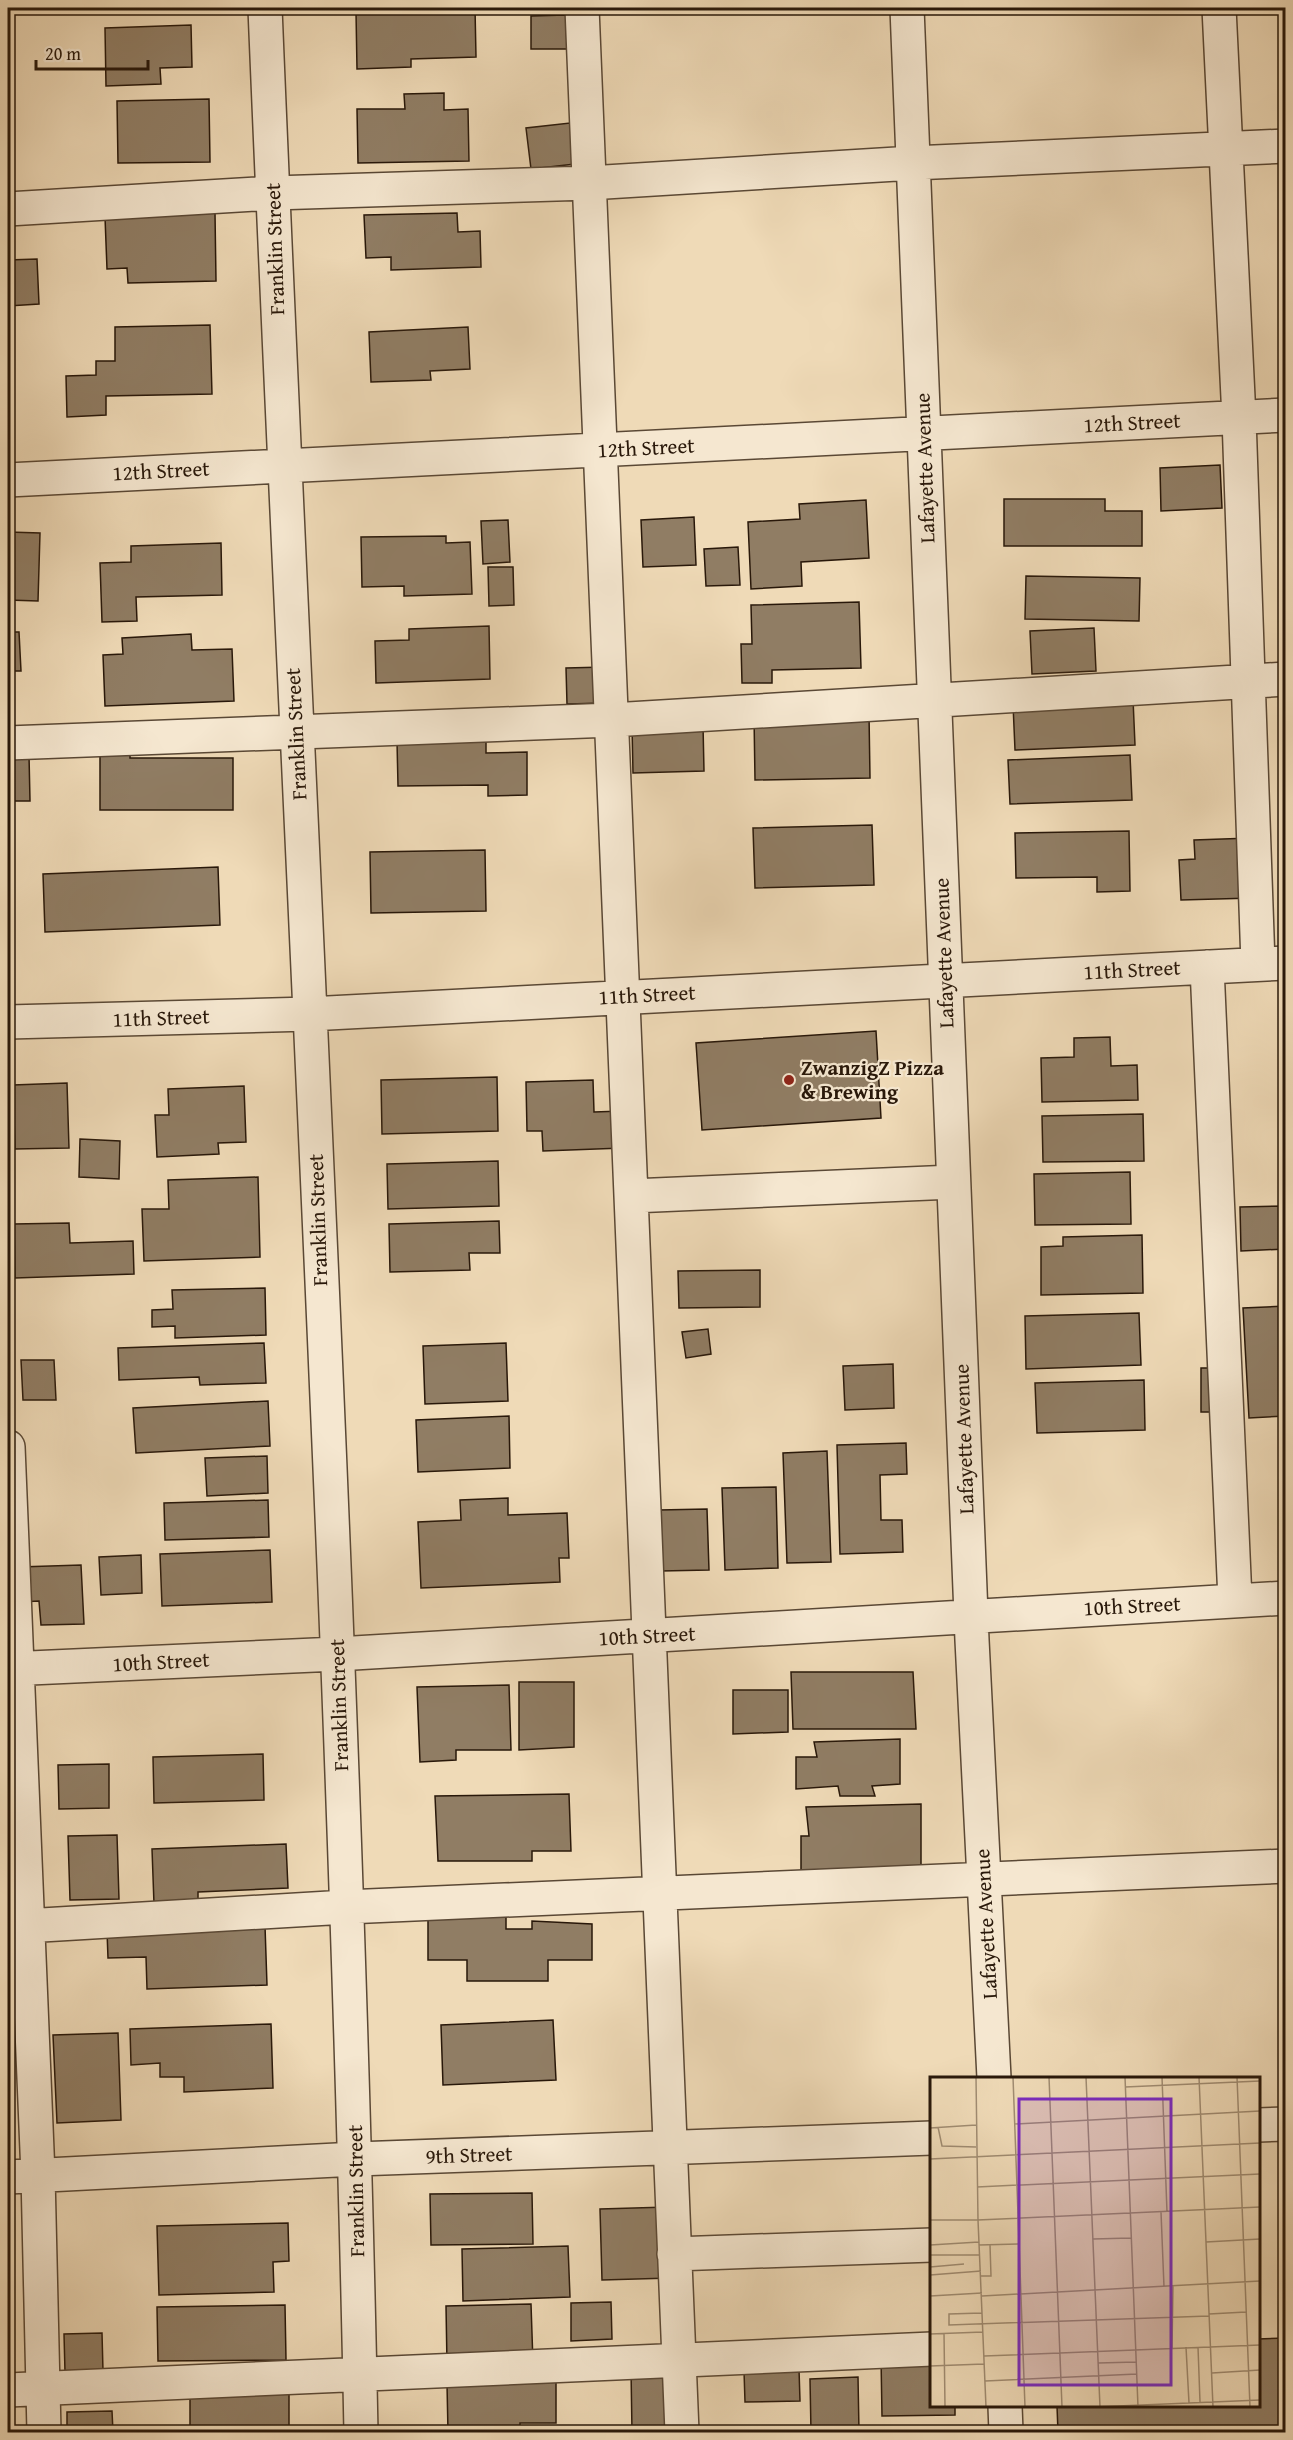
<svg xmlns="http://www.w3.org/2000/svg" width="1293" height="2440" font-family="'Gentium Book Plus',serif">
  <style>
    .building { fill: #907d64; stroke: #29180a; stroke-width: 1.5 }
    .lines { fill: none; stroke-linecap: round; stroke-linejoin: round }
    .minor-casing { stroke: #5a4835; stroke-width: 36 }
    .minor { stroke: #f5e7d0; stroke-width: 33 }
    .poi-dot { fill: #8f2418; stroke: #f5e7d0; stroke-width: 2 }
    .labels { text-anchor: middle; stroke-width: 4.5; stroke-linejoin: round; paint-order: stroke }
    .street-label { font-size: 21px; fill: #29180a; stroke: #f5e7d0 }
    .poi-label { font-size: 21px; font-weight: bold; fill: #29180a; stroke: #f5e7d0; text-anchor: start }
    .inset-road { fill: none; stroke: #a08c72; stroke-width: 1.5 }
    .view { fill: #7b2cbf; fill-opacity: 0.15; stroke: #7b2cbf; stroke-width: 3 }
    .inset-edge { fill: none; stroke: #29180a; stroke-width: 3 }
  </style>
  <rect width="100%" height="100%" fill="#efdab7"/>
  <filter id="stains"><feTurbulence type="fractalNoise" baseFrequency=".00333" numOctaves="4"/><feColorMatrix values="0 0 0 0 .2 0 0 0 0 .09 0 0 0 0 .02 0 0 0 .5 -.17"/></filter>
  <radialGradient id="worn" r=".72"><stop offset=".6" stop-color="#630" stop-opacity="0"/><stop offset="1" stop-color="#630" stop-opacity=".3"/></radialGradient>
  <path class="building" d="M475 8 476 57 411 59V67L357 69 356 12Z
    M566 15 567 49H531V16Z
    M191 25 192 67 160 68 161 84 106 86 105 28Z
    M444 93V110L468 109 469 161 358 163 357 109H405L404 94Z
    M209 99 210 162 118 163 117 101Z
    M570 123 575 164 531 169 526 128Z
    M215 213 216 281 128 283 127 268 107 269 105 217Z
    M457 213 458 232 480 231 481 267 391 270V257L366 258 364 215Z
    M37 259 39 304 8 306V260Z
    M210 325 212 394 106 396V415L67 417 66 376 96 375V361H115V327Z
    M468 327 470 369 430 371 431 380 371 382 369 332Z
    M1220 465 1222 508 1161 511 1160 468Z
    M1004 499H1105V511H1142V546H1004Z
    M866 500 869 558 801 562 802 586 751 589 748 522 800 519 799 504Z
    M694 517 696 565 643 567 641 520Z
    M508 520 510 562 483 564 481 521Z
    M8 532 40 533 38 601 8 600Z
    M446 536V543L470 542 472 594 404 596V586L362 587 361 537Z
    M221 543 222 595 136 597 137 621 102 622 100 563 131 562V546Z
    M738 547 740 585 706 586 704 549Z
    M488 567H513L514 605 489 606Z
    M1026 576 1140 578 1139 621 1025 619Z
    M859 602 861 668 772 670V683H742L741 644H752L751 605Z
    M489 626 490 679 376 683 375 641 409 640V629Z
    M1094 628 1096 671 1032 674 1030 631Z
    M8 632H19L21 671H8Z
    M191 634 192 650 232 649 234 701 105 706 103 655 123 654 122 638Z
    M605 667 606 703 567 704 566 668Z
    M1133 699 1135 745 1015 750 1013 704Z
    M869 714 870 778 755 780 754 716Z
    M703 725 704 771 633 773 632 726Z
    M486 740V753L527 752V795L488 796V785L398 786 397 741Z
    M100 745H130V758H233V810H100Z
    M8 755H29L30 801H8Z
    M1130 755 1132 800 1010 804 1008 760Z
    M872 825 874 885 755 888 753 828Z
    M1129 831 1130 891 1097 892V877L1016 878 1015 833Z
    M1251 838 1253 898 1181 900 1179 860 1195 859 1194 840Z
    M485 850 486 911 371 913 370 852Z
    M218 867 220 925 45 932 43 874Z
    M876 1031 881 1118 702 1130 696 1043Z
    M1110 1037 1111 1066 1137 1065 1138 1100 1042 1102 1041 1058 1074 1057V1038Z
    M497 1077 498 1131 382 1134 381 1080Z
    M593 1080 594 1112 622 1111 623 1148 543 1151 542 1131H527L526 1082Z
    M67 1083 69 1148 15 1149 13 1085Z
    M244 1086 246 1142 218 1143 219 1154 157 1157 155 1115H169L168 1089Z
    M1143 1114 1144 1161 1043 1162 1042 1116Z
    M80 1139 120 1141 119 1179 79 1177Z
    M498 1161 499 1206 388 1209 387 1164Z
    M1130 1172 1131 1224 1035 1225 1034 1174Z
    M258 1177 260 1257 144 1261 142 1209H169L168 1180Z
    M1286 1206V1249L1241 1251 1240 1207Z
    M499 1221 500 1253H469L470 1270 390 1272 389 1224Z
    M69 1223 70 1243 133 1241 134 1274 15 1278 14 1224Z
    M1142 1235 1143 1293 1041 1295V1247L1063 1246V1237Z
    M760 1270V1307L679 1308 678 1271Z
    M265 1288 266 1335 175 1338V1326L152 1327V1310L173 1309 172 1290Z
    M1286 1306V1416L1249 1418 1243 1308Z
    M1139 1313 1141 1365 1026 1369 1025 1316Z
    M708 1329 711 1354 686 1358 682 1332Z
    M264 1343 266 1383 200 1385 199 1377 119 1380 118 1348Z
    M506 1343 508 1401 425 1404 423 1346Z
    M21 1360H54L56 1400H23Z
    M893 1364 894 1408 845 1410 843 1366Z
    M1201 1368H1222V1412H1201Z
    M1144 1380 1145 1430 1037 1433 1035 1383Z
    M268 1401 270 1446 136 1453 133 1408Z
    M509 1416 510 1468 418 1472 416 1420Z
    M906 1443 907 1474 880 1475 881 1520H902L903 1552 840 1554 837 1445Z
    M827 1451 831 1562 787 1563 783 1453Z
    M267 1456 268 1493 207 1496 205 1458Z
    M776 1487 778 1568 725 1570 722 1488Z
    M508 1498V1515L567 1513 569 1558H559L560 1582 421 1588 418 1522 461 1520 460 1500Z
    M268 1500 269 1537 165 1540 164 1503Z
    M707 1509 709 1570 661 1571 659 1510Z
    M270 1550 272 1602 162 1606 160 1554Z
    M141 1555 142 1593 101 1595 99 1557Z
    M81 1565 84 1624 41 1625 39 1601 20 1602 19 1567Z
    M791 1672H913L916 1729H793Z
    M519 1682H574V1747L519 1750Z
    M509 1685 511 1750H456V1760L420 1762 417 1687Z
    M733 1690H788V1732L733 1734Z
    M900 1739V1784L872 1786 875 1796H840L838 1786 796 1789V1757H817L814 1742Z
    M263 1754 264 1800 154 1803 153 1757Z
    M109 1764V1808L59 1809 58 1765Z
    M569 1794 571 1851H532V1861H438L435 1796Z
    M921 1804V1869L801 1872V1836H809L806 1807Z
    M117 1835 119 1899 70 1900 68 1836Z
    M286 1844 288 1888 198 1892V1902L154 1904 152 1849Z
    M428 1916H506V1929H532V1921L592 1924V1960H548V1981H467V1960H428Z
    M265 1926 267 1985 147 1989 146 1957 108 1958 107 1931Z
    M8 1953H14L16 2022H8Z
    M553 2020 556 2080 443 2085 441 2025Z
    M271 2024 273 2088 184 2092V2077H160V2063L131 2065 130 2029Z
    M118 2033 121 2120 57 2123 53 2035Z
    M532 2193 533 2244 431 2245 430 2194Z
    M668 2207 671 2278 602 2280 600 2209Z
    M288 2223 289 2261 273 2262 274 2292 159 2295 157 2226Z
    M568 2246 570 2297 463 2301 462 2249Z
    M611 2302 612 2339 571 2341V2303Z
    M531 2304 533 2363 447 2364 446 2306Z
    M285 2305 286 2360 158 2361 157 2307Z
    M102 2333 103 2371 65 2372 64 2334Z
    M1286 2338V2432H1058L1057 2406H1258V2339Z
    M932 2357V2406H955V2415L882 2416 881 2358Z
    M675 2369 676 2432H632L631 2370Z
    M799 2369 800 2401 745 2402 744 2371Z
    M858 2377 859 2432H811L810 2379Z
    M556 2382V2423H520V2432H448L447 2384Z
    M289 2386V2432H190V2387Z
    M112 2411 113 2432H67V2412Z"/>
  <g class="lines">
    <g class="minor-casing">
      <path id="minor" d="M265 8C298 816 345 1624 361 2432
        M582 8 682 2432
        M907 8 972 1640 994 2078
        M1219 8 1239 418 1258 964
        M8 209 273 193 589 183 913 163 1286 146
        M8 480 1286 415
        M8 743 612 720 1286 679
        M1207 967 1235 1600
        M8 1022 309 1014 1286 963
        M632 1196 953 1182
        M8 1447 38 2175 44 2432
        M8 1669 337 1654 1286 1598
        M8 1927 346 1907 1286 1866
        M1258 2125 1286 2124
        M8 2177 356 2159 932 2138
        M674 2254 932 2245
        M8 2390 932 2349
        M1005 2406 1006 2432"/>
    </g>
    <use href="#minor" class="minor"/>
  </g>
  <circle class="poi-dot" cx="789" cy="1080" r="6"/>
  <g class="labels">
    <g class="street-label">
      <text transform="translate(275 249) rotate(-92)" y="7">Franklin Street</text>
      <text transform="translate(1132 423) rotate(-3)" y="7">12th Street</text>
      <text transform="translate(646 448) rotate(-3)" y="7">12th Street</text>
      <text transform="translate(925 468) rotate(-92)" y="7">Lafayette Avenue</text>
      <text transform="translate(161 471) rotate(-3)" y="7">12th Street</text>
      <text transform="translate(296 734) rotate(-93)" y="7">Franklin Street</text>
      <text transform="translate(944 953) rotate(-92)" y="7">Lafayette Avenue</text>
      <text transform="translate(1132 970) rotate(-3)" y="7">11th Street</text>
      <text transform="translate(647 995) rotate(-3)" y="7">11th Street</text>
      <text transform="translate(161 1018) rotate(-2)" y="7">11th Street</text>
      <text transform="translate(318 1220) rotate(-92)" y="7">Franklin Street</text>
      <text transform="translate(964 1439) rotate(-92)" y="7">Lafayette Avenue</text>
      <text transform="translate(1132 1606) rotate(-3)" y="7">10th Street</text>
      <text transform="translate(647 1636) rotate(-3)" y="7">10th Street</text>
      <text transform="translate(161 1662) rotate(-3)" y="7">10th Street</text>
      <text transform="translate(339 1705) rotate(-92)" y="7">Franklin Street</text>
      <text transform="translate(986 1924) rotate(-93)" y="7">Lafayette Avenue</text>
      <text transform="translate(469 2155) rotate(-2)" y="7">9th Street</text>
      <text transform="translate(356 2191) rotate(-91)" y="7">Franklin Street</text>
    </g>
    <g class="poi-label">
      <text x="801" y="1075">ZwanzigZ Pizza<tspan x="801" dy="24">&amp; Brewing</tspan></text>
    </g>
  </g>
  <g transform="translate(930 2077)">
    <rect width="330" height="330" fill="#efdab7"/>
    <path class="inset-road" d="M83 0 95 330M119 0 132 330M156 0 170 330M195 0 208 330M232 0 237 135M269 0 283 330M307 0 320 330M195 10 330 4M84 47 330 34M8 50 12 69 46 70M0 51 46 48M0 82 330 66M47 110 330 97M231 135 234 210M0 143H48L46 0M163 162 201 161M276 165 330 162M0 168 49 165M49 168 89 167M0 178H50M0 190 34 187M0 198 51 194M51 199H61L60 168M0 219 52 216M52 219 330 204M52 236 19 237V248L279 239M279 237 316 235M14 256 15 330M0 257 53 255M256 270 259 326M268 270 270 325M242 271 243 209M54 279 330 268M168 286 206 285M0 289 54 287M282 296 330 293M55 304 207 297M56 330 48 143 330 130M164 330 330 323"/>
    <path class="view" d="M89 22H241V308H89Z"/>
    <rect width="330" height="330" class="inset-edge"/>
  </g>
  <rect width="1293" height="2440" fill="none" stroke="#efdab7" stroke-width="30"/>
  <rect x="9" y="9" width="1275" height="2422" fill="none" stroke="#29180a" stroke-width="3"/>
  <rect x="15" y="15" width="1263" height="2410" fill="none" stroke="#29180a" stroke-width="1.5"/>
  <path d="M36 60v9h112v-9" fill="none" stroke="#29180a" stroke-width="3"/>
  <text x="45" y="60" font-size="18" fill="#29180a" stroke="#f5e7d0" stroke-width="4.5" paint-order="stroke">20 m</text>
  <rect width="100%" height="100%" filter="url(#stains)"/>
  <rect width="100%" height="100%" fill="url(#worn)"/>
</svg>
